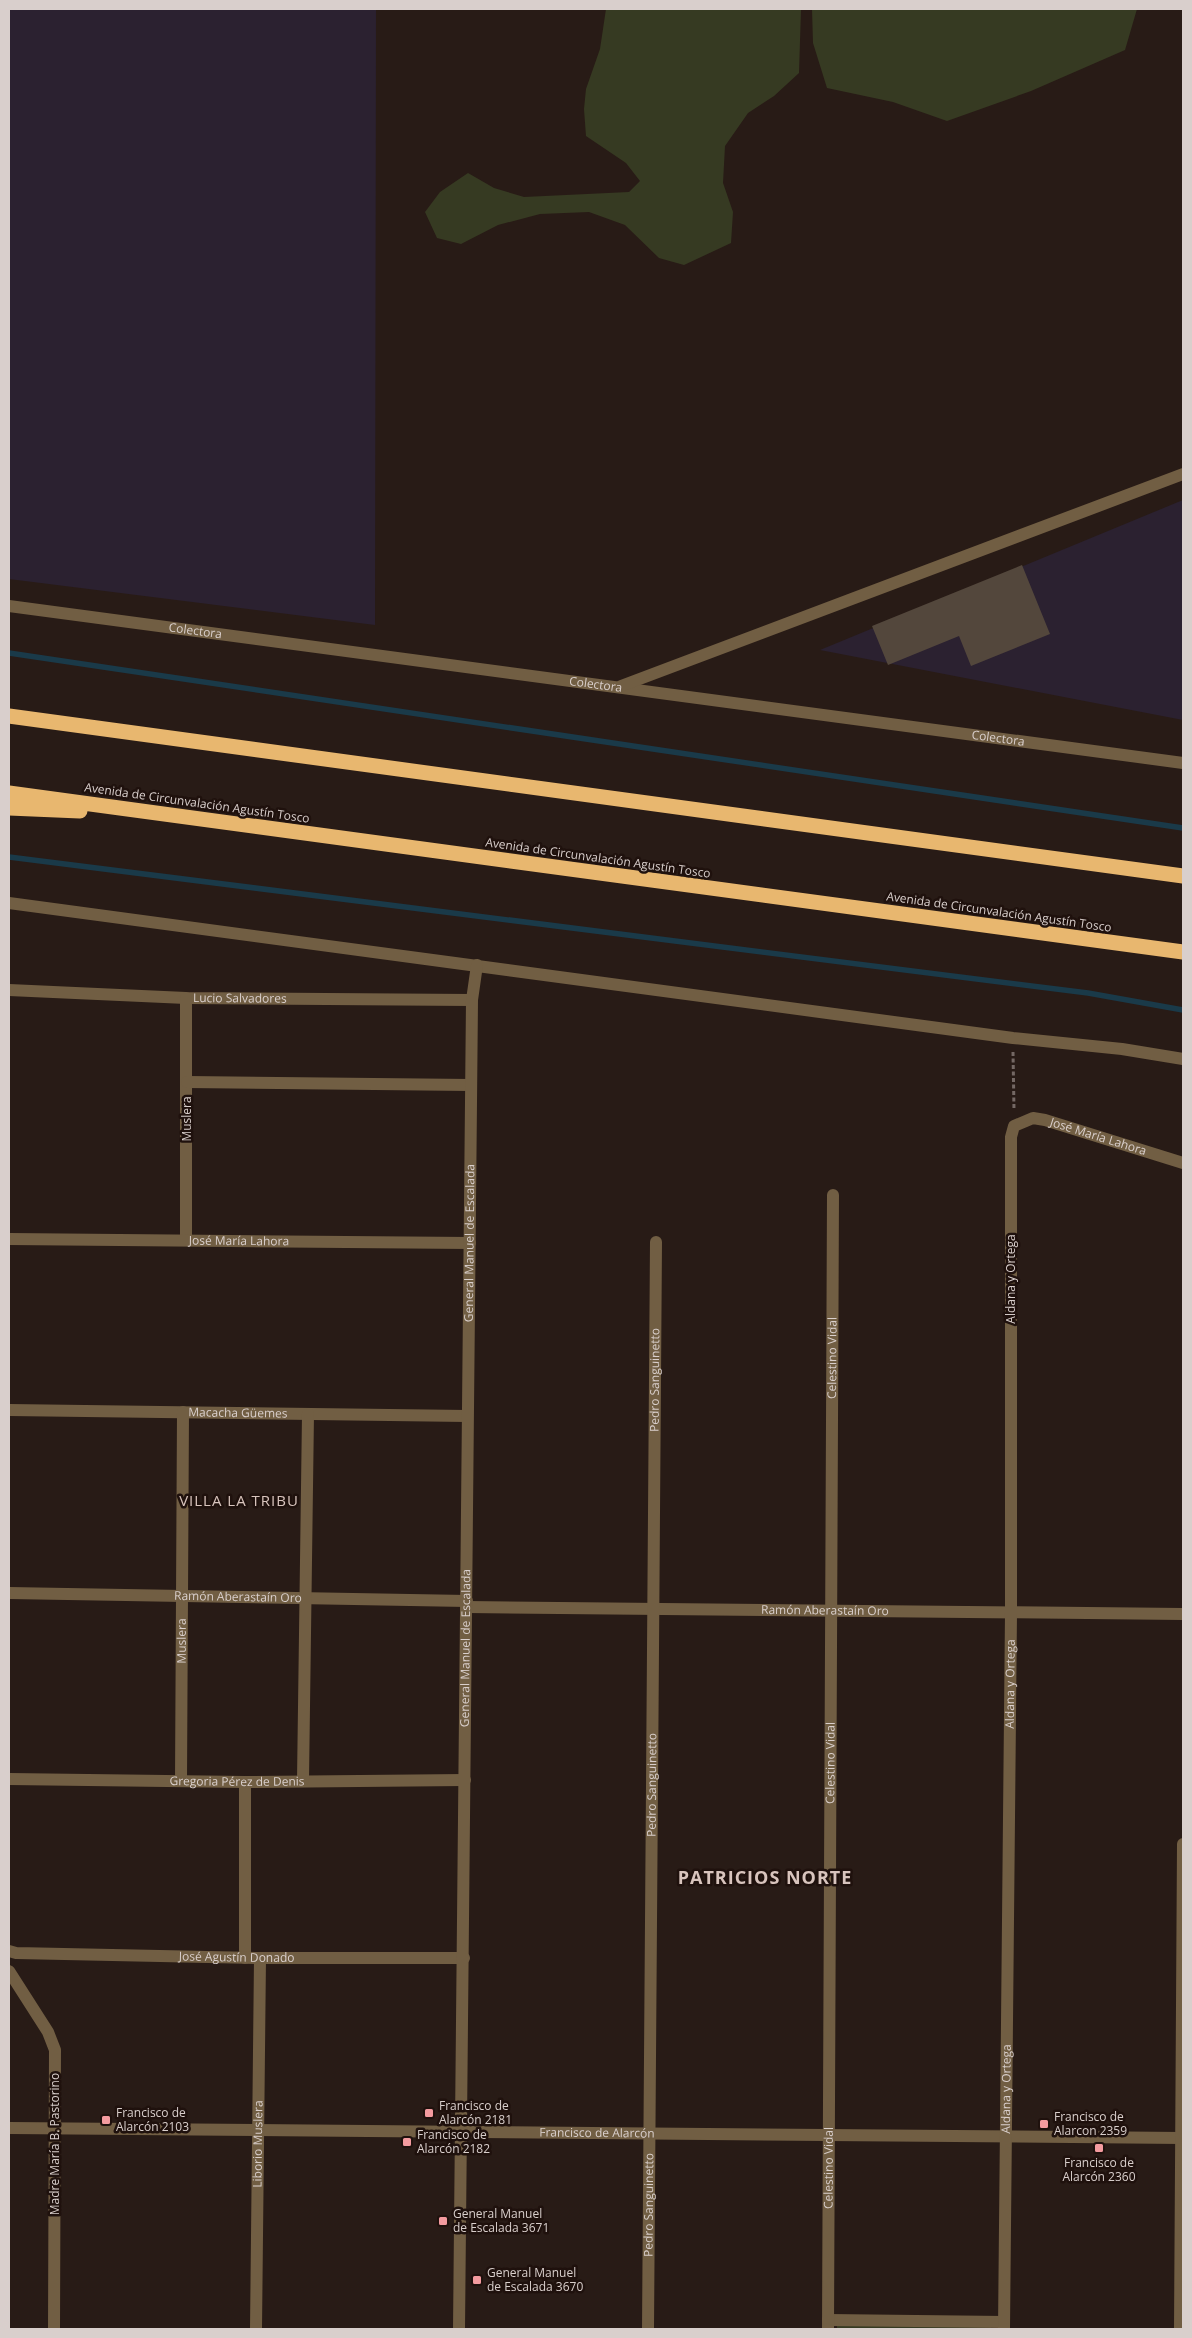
<svg xmlns="http://www.w3.org/2000/svg" width="1192" height="2338" font-family="'Open Sans',sans-serif">
  <style>
    .industrial { fill: #2b2130 }
    .green { fill: #363a22 }
    .lines { fill: none; stroke-linecap: round; stroke-linejoin: round }
    .stream { stroke: #1a3a49; stroke-width: 5.5 }
    .building { fill: #53473c }
    .path { stroke: #746864; stroke-width: 3; stroke-dasharray: 4 2.5; stroke-linecap: butt }
    .minor { stroke: #715e43; stroke-width: 12 }
    .highway { stroke: #e8b76f; stroke-width: 15 }
    .poi-dot { fill: #f49b9f; stroke: #1f110d; stroke-width: 2 }
    .labels { text-anchor: middle; stroke-width: 5; stroke-linejoin: round; paint-order: stroke }
    .street-label { font-size: 12px; fill: #d9cfcc; stroke: #1f110d }
    .poi-label { font-size: 12px; fill: #d9cfcc; stroke: #1f110d; text-anchor: start }
    .quarter-label { font-size: 15px; letter-spacing: 1px; fill: #d8c4bd; stroke: #1f110d }
    .district-label { font-size: 18px; font-weight: bold; letter-spacing: 1px; fill: #d8c4bd; stroke: #1f110d }
  </style>
  <rect width="100%" height="100%" fill="#281b16"/>
  <path class="industrial" d="M9 9H376L375 625 9 579Z
    M1183 500V720L820 650Z"/>
  <path class="green" d="M606 9H801L799 73 774 96 748 113 725 146 723 183 733 212 731 243 684 265 659 258 625 225 589 212 540 214 498 225 461 244 437 238 425 212 440 192 468 173 494 188 524 197 629 192 640 181 626 163 586 136 584 109 586 89 600 49Z
    M812 9H1137L1125 50 1031 91 947 121 893 102 827 88 813 43Z
    M837 2326H991V2329H837Z"/>
  <g class="lines">
    <path class="stream" d="M9 653 1183 828
      M9 857 1088 993 1183 1010"/>
  </g>
  <path class="building" d="M1022 565 1050 634 971 666 959 636 888 665 872 626Z"/>
  <g class="lines">
    <path class="path" d="M1013 1052 1014 1110"/>
    <g class="minor">
      <path id="s1" d="M9 606 1183 763"/>
      <path d="M621 686 1183 474"/>
      <path d="M9 903 1013 1038 1122 1049 1183 1059"/>
      <path id="s2" d="M9 990 186 998 472 1000"/>
      <path d="M186 998V1240"/>
      <path d="M187 1082 471 1085"/>
      <path id="s3" d="M9 1239 470 1243"/>
      <path id="s4" d="M9 1410 467 1416"/>
      <path id="s5" d="M9 1593 467 1601"/>
      <path id="s6" d="M467 1607 1183 1614"/>
      <path id="s7" d="M9 1779 245 1782 465 1780"/>
      <path d="M303 1780 308 1414"/>
      <path id="s8" d="M181 1781 183 1412"/>
      <path d="M245 1782V1958"/>
      <path id="s9" d="M9 1951 16 1953 260 1958H464"/>
      <path d="M9 1971 48 2032 55 2050 54 2329"/>
      <path id="s10" d="M9 2128 1183 2138"/>
      <path d="M828 2320 1004 2322"/>
      <path id="s11" d="M256 2329 260 1958"/>
      <path id="s12" d="M459 2329 472 1000 477 965"/>
      <path id="s13" d="M648 2329 656 1242"/>
      <path id="s14" d="M828 2329 833 1195"/>
      <path id="s15" d="M1004 2329 1011 1613V1137L1014 1126 1033 1118 1045 1120 1183 1163"/>
      <path d="M1180 2329 1183 1844"/>
    </g>
    <path class="highway" d="M9 716 1183 876
      M9 793 1183 952
      M9 808 80 811"/>
  </g>
  <g class="poi-dot">
    <rect x="424" y="2108" width="10" height="10" rx="2.5"/>
    <rect x="101" y="2115" width="10" height="10" rx="2.5"/>
    <rect x="1039" y="2119" width="10" height="10" rx="2.5"/>
    <rect x="402" y="2137" width="10" height="10" rx="2.5"/>
    <rect x="1094" y="2143" width="10" height="10" rx="2.5"/>
    <rect x="438" y="2216" width="10" height="10" rx="2.5"/>
    <rect x="472" y="2275" width="10" height="10" rx="2.5"/>
  </g>
  <g class="labels">
    <g class="street-label">
      <text dy="4" stroke="none"><textPath href="#s1" startOffset="188">Colectora</textPath></text>
      <text dy="4" stroke="none"><textPath href="#s1" startOffset="592">Colectora</textPath></text>
      <text dy="4" stroke="none"><textPath href="#s1" startOffset="998">Colectora</textPath></text>
      <text transform="translate(197 803) rotate(8)" y="4">Avenida de Circunvalación Agustín Tosco</text>
      <text transform="translate(598 858) rotate(8)" y="4">Avenida de Circunvalación Agustín Tosco</text>
      <text transform="translate(999 912) rotate(8)" y="4">Avenida de Circunvalación Agustín Tosco</text>
      <text dy="4" stroke="none"><textPath href="#s2" startOffset="231">Lucio Salvadores</textPath></text>
      <text transform="translate(187 1119) rotate(-90)" y="4">Muslera</text>
      <text dy="4" stroke="none"><textPath href="#s15" startOffset="1292">José María Lahora</textPath></text>
      <text dy="4" stroke="none"><textPath href="#s3" startOffset="230">José María Lahora</textPath></text>
      <text dy="4" stroke="none"><textPath href="#s12" startOffset="1086">General Manuel de Escalada</textPath></text>
      <text transform="translate(1011 1279) rotate(-90)" y="4">Aldana y Ortega</text>
      <text dy="4" stroke="none"><textPath href="#s14" startOffset="971">Celestino Vidal</textPath></text>
      <text dy="4" stroke="none"><textPath href="#s13" startOffset="949">Pedro Sanguinetto</textPath></text>
      <text dy="4" stroke="none"><textPath href="#s4" startOffset="229">Macacha Güemes</textPath></text>
      <text dy="4" stroke="none"><textPath href="#s5" startOffset="229">Ramón Aberastaín Oro</textPath></text>
      <text dy="4" stroke="none"><textPath href="#s6" startOffset="358">Ramón Aberastaín Oro</textPath></text>
      <text dy="4" stroke="none"><textPath href="#s8" startOffset="140">Muslera</textPath></text>
      <text dy="4" stroke="none"><textPath href="#s12" startOffset="681">General Manuel de Escalada</textPath></text>
      <text dy="4" stroke="none"><textPath href="#s15" startOffset="645">Aldana y Ortega</textPath></text>
      <text dy="4" stroke="none"><textPath href="#s14" startOffset="566">Celestino Vidal</textPath></text>
      <text dy="4" stroke="none"><textPath href="#s7" startOffset="228">Gregoria Pérez de Denis</textPath></text>
      <text dy="4" stroke="none"><textPath href="#s13" startOffset="544">Pedro Sanguinetto</textPath></text>
      <text dy="4" stroke="none"><textPath href="#s9" startOffset="228">José Agustín Donado</textPath></text>
      <text dy="4" stroke="none"><textPath href="#s15" startOffset="240">Aldana y Ortega</textPath></text>
      <text dy="4" stroke="none"><textPath href="#s10" startOffset="588">Francisco de Alarcón</textPath></text>
      <text transform="translate(55 2144) rotate(-90)" y="4">Madre María B. Pastorino</text>
      <text dy="4" stroke="none"><textPath href="#s11" startOffset="185">Liborio Muslera</textPath></text>
      <text dy="4" stroke="none"><textPath href="#s14" startOffset="161">Celestino Vidal</textPath></text>
      <text dy="4" stroke="none"><textPath href="#s13" startOffset="124">Pedro Sanguinetto</textPath></text>
    </g>
    <g class="poi-label">
      <text x="439" y="2110">Francisco de<tspan x="439" dy="14">Alarcón 2181</tspan></text>
      <text x="116" y="2117">Francisco de<tspan x="116" dy="14">Alarcón 2103</tspan></text>
      <text x="1054" y="2121">Francisco de<tspan x="1054" dy="14">Alarcon 2359</tspan></text>
      <text x="417" y="2139">Francisco de<tspan x="417" dy="14">Alarcón 2182</tspan></text>
      <text x="1099" y="2167" text-anchor="middle">Francisco de<tspan x="1099" dy="14">Alarcón 2360</tspan></text>
      <text x="453" y="2218">General Manuel<tspan x="453" dy="14">de Escalada 3671</tspan></text>
      <text x="487" y="2277">General Manuel<tspan x="487" dy="14">de Escalada 3670</tspan></text>
    </g>
    <g class="quarter-label">
      <text x="239" y="1506">VILLA LA TRIBU</text>
    </g>
    <g class="district-label">
      <text x="765" y="1884">PATRICIOS NORTE</text>
    </g>
  </g>
  <rect width="1192" height="2338" fill="none" stroke="#d9cfcc" stroke-width="20"/>
</svg>
